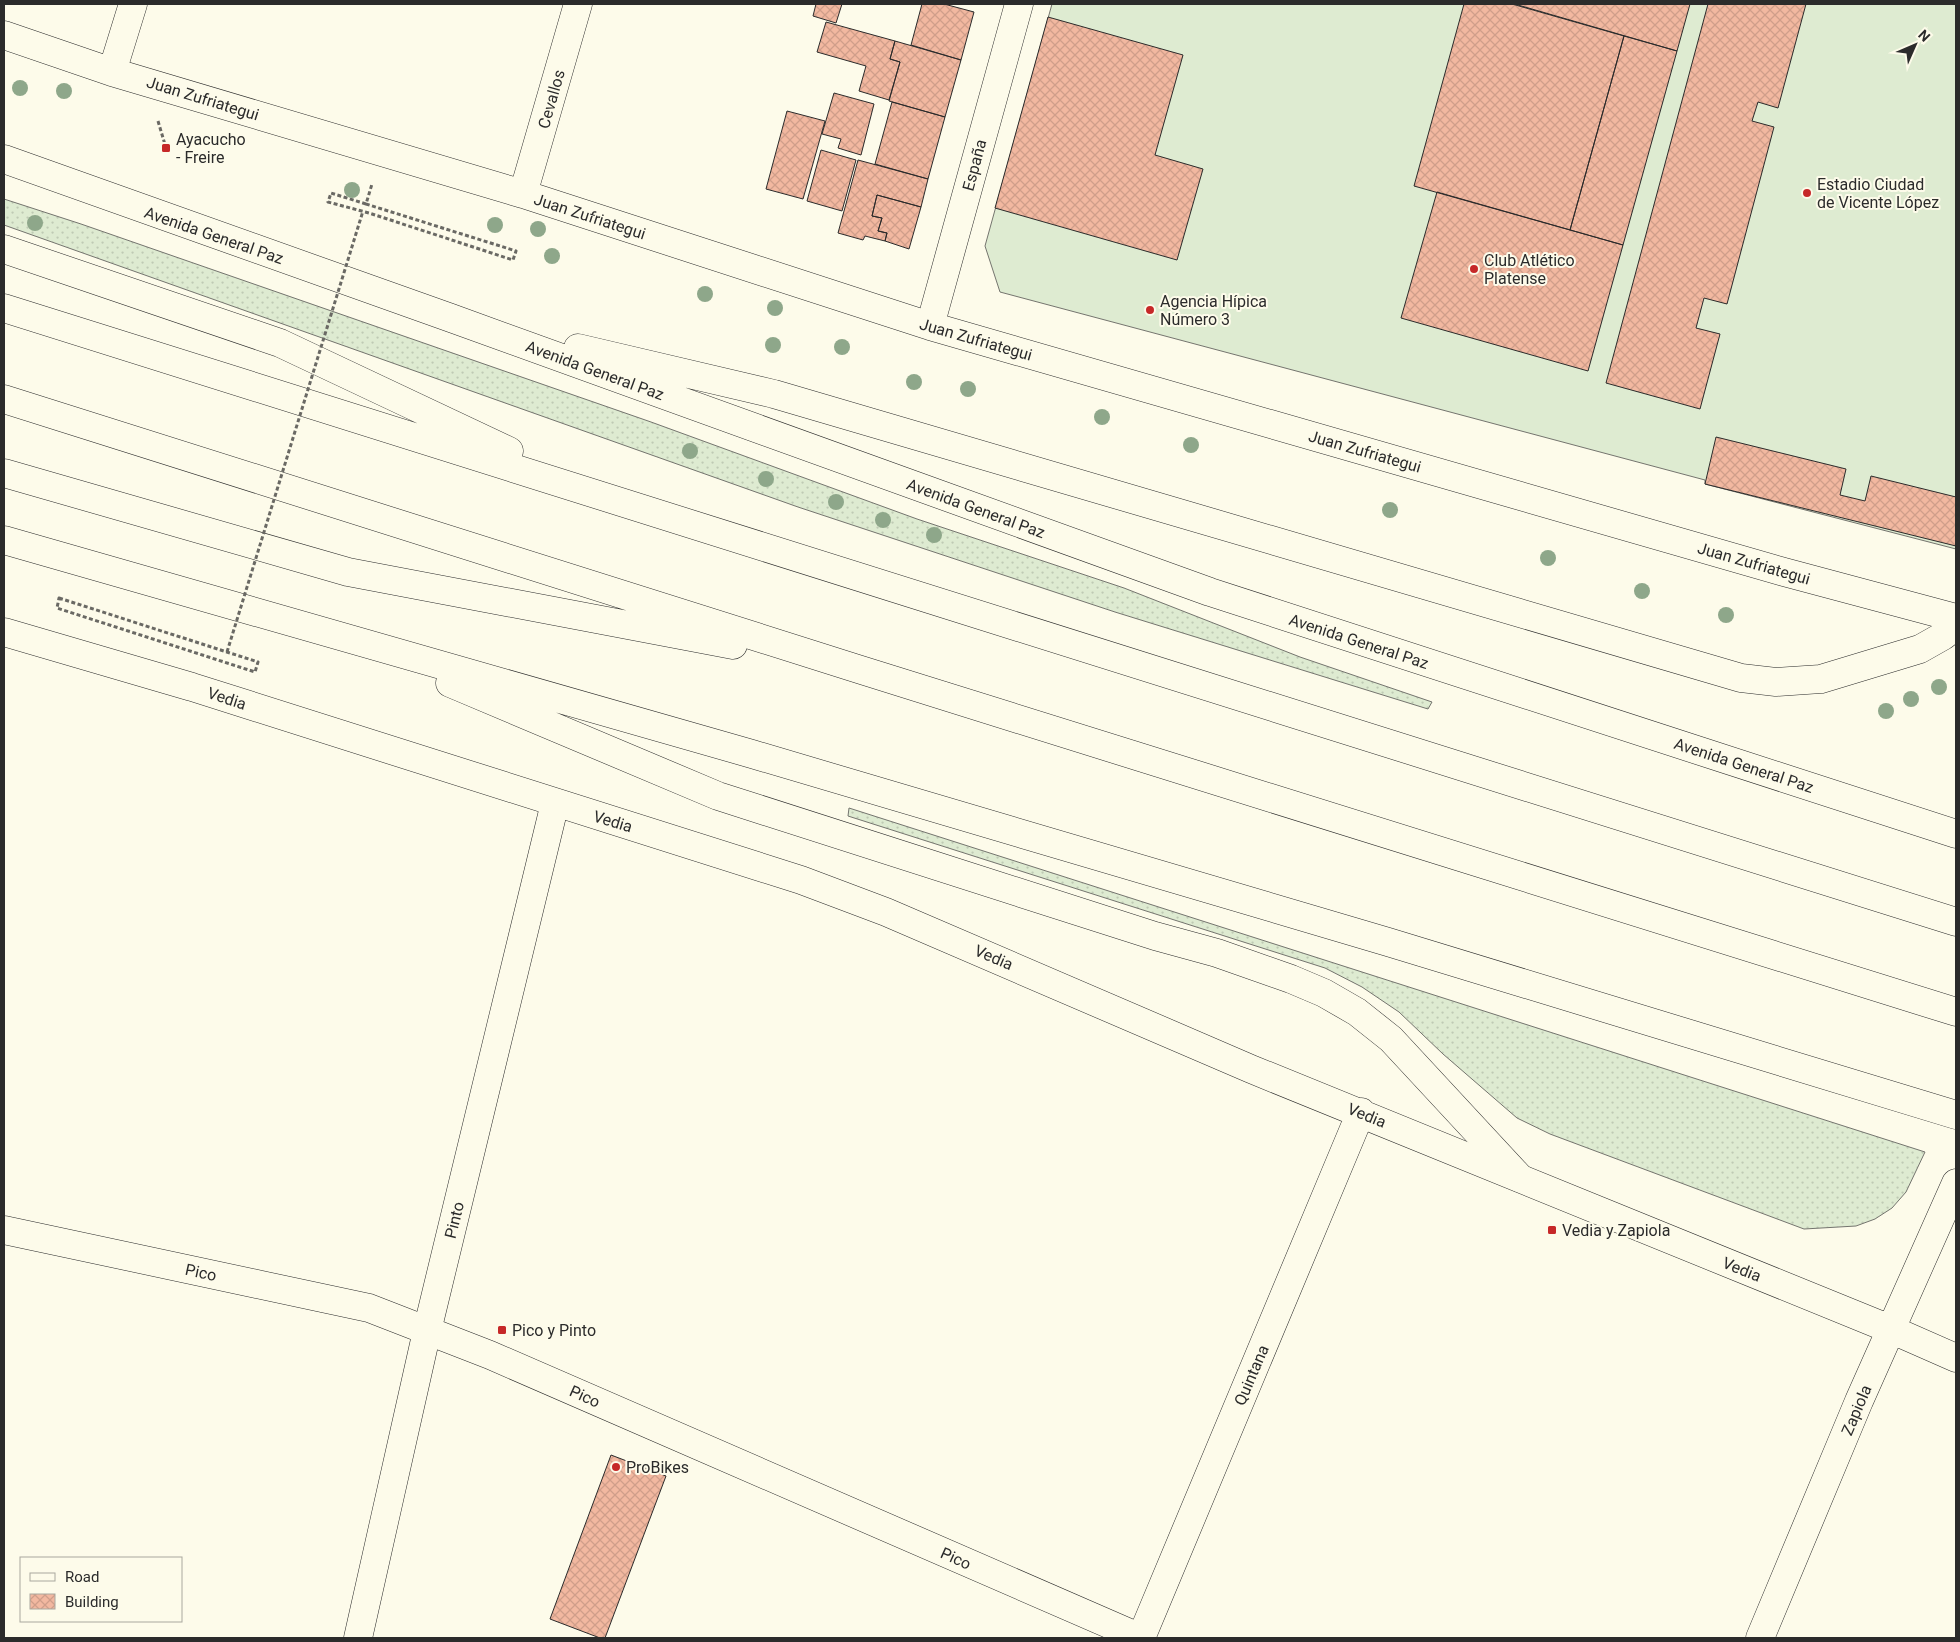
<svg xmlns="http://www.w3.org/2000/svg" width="1960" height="1642" font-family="Roboto,sans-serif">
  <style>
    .grass { fill: url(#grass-dots); stroke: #74746e }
    .garden { fill: #deebd1; stroke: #74746e }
    .building { fill: url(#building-cross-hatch); stroke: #2b2b2b }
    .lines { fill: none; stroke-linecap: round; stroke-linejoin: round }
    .minor-casing { stroke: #2b2b2b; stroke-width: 29 }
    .highway-casing { stroke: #2b2b2b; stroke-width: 29 }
    .path { stroke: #6a6964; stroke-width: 3; stroke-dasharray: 4 2.5; stroke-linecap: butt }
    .minor { stroke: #fdfbea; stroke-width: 28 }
    .highway { stroke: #fdfbea; stroke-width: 28 }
    .path-bridge { stroke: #6a6964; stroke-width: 3; stroke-dasharray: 4 2.5; stroke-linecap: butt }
    .tree { fill: #8ea78a }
    .poi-dot { fill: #c62828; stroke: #fdfbea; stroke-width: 2 }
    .labels { text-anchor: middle; stroke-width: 4; stroke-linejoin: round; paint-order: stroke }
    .street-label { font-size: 16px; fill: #2b2b2b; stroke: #fdfbea }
    .poi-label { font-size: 16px; fill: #2b2b2b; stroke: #fdfbea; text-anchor: start }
  </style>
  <defs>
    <pattern id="grass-dots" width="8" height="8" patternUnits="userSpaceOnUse" patternTransform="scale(1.25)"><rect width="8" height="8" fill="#deebd1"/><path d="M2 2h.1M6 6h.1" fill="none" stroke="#bfcab4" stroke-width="1.8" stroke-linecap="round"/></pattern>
    <pattern id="building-cross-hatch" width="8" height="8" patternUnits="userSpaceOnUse" patternTransform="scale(1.25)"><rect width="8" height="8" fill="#f2b8a0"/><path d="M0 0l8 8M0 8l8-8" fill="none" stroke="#d09e8a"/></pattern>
  </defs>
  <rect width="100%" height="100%" fill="#fdfbea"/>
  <path class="grass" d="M4 199 81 224 651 422 917 519 1124 588 1300 657 1432 702 1428 709 1115 612 798 507 4 225Z
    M849 808 1925 1152 1906 1192 1892 1208 1875 1219 1856 1226 1804 1229 1550 1134 1517 1118 1443 1054 1399 1012 1362 987 1325 968 848 816Z"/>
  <path class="garden" d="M1052 4H1956V549L1705 484V480L1000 292 985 246Z"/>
  <path class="building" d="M816 4H842L836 23 813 16Z
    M922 4H944L974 12 961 60 911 45Z
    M1464 4H1512L1624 36 1570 230 1414 186Z
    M1518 4H1690L1677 51 1518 5Z
    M1708 4H1806L1778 108 1758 102 1752 121 1774 127 1727 304 1704 298 1696 328 1720 334 1700 409 1606 383Z
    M1048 17 1183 55 1155 155 1203 169 1177 260 995 208Z
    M826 22 895 41 890 59 900 62 889 100 859 91 866 66 817 52Z
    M1624 36 1677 51 1623 245 1570 230Z
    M895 41 961 60 945 117 889 101 900 62 890 59Z
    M834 93 874 104 861 155 838 148 841 139 822 134Z
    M892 102 945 117 928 179 875 164Z
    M787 111 825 121 803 199 766 189Z
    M821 150 856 160 842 211 807 201Z
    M858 160 928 179 921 207 877 195 872 216 882 218 878 231 887 233 885 241 865 236 863 240 838 233Z
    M1437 192 1623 245 1588 371 1401 318Z
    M877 195 921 207 909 249 885 241 887 233 878 231 882 218 872 216Z
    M1716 437 1846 469 1840 495 1865 501 1871 476 1956 497V546L1705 484Z
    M611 1455 666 1476 605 1638H600L550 1619Z"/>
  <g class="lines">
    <g class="minor-casing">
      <path id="minor" d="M4 35 112 72 523 194 930 326 1784 572 1956 618
        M112 72 133 4
        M523 194 578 4
        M930 326 1019 4
        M4 632 192 687 801 880 886 912 1251 1069 1890 1329 1956 1358
        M4 1230 369 1308 490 1355 1141 1638
        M358 1638 427 1331 555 803
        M1141 1638 1361 1112
        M1760 1638 1859 1401 1956 1183"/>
    </g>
    <g class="highway-casing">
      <path id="highway" d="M4 159 451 318 1210 592 1956 834
        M4 249 280 343 509 451
        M4 308 1956 922
        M578 348 774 394 1741 678 1776 682 1821 679 1920 649 1943 636 1956 626
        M4 399 858 669 1956 1012
        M4 473 348 572 733 645
        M4 540 752 754 1388 942 1956 1115
        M450 683 718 796 1155 936 1217 953 1291 979 1324 993 1357 1012 1391 1039 1520 1178"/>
    </g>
    <path class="path" d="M158 121 166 148
      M366 204 331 193 328 202 369 213 513 260 516 251 366 204 372 184
      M59 598 258 662 255 672 57 608Z"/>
    <use href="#minor" class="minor"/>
    <use href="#highway" class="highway"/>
    <path class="path-bridge" d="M227 652 363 211"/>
  </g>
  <g class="tree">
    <circle cx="20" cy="88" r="8"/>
    <circle cx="64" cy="91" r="8"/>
    <circle cx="352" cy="190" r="8"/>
    <circle cx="35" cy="223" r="8"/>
    <circle cx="495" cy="225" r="8"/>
    <circle cx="538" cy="229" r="8"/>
    <circle cx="552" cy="256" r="8"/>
    <circle cx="705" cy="294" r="8"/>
    <circle cx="775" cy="308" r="8"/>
    <circle cx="773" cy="345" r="8"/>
    <circle cx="842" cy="347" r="8"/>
    <circle cx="914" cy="382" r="8"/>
    <circle cx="968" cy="389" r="8"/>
    <circle cx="1102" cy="417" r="8"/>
    <circle cx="1191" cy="445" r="8"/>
    <circle cx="690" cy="451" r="8"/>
    <circle cx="766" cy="479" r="8"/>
    <circle cx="836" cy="502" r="8"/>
    <circle cx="1390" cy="510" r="8"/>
    <circle cx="883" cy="520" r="8"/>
    <circle cx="934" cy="535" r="8"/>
    <circle cx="1548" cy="558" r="8"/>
    <circle cx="1642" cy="591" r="8"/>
    <circle cx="1726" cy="615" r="8"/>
    <circle cx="1939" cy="687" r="8"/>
    <circle cx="1911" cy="699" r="8"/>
    <circle cx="1886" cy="711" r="8"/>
  </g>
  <g class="poi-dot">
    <rect x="161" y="143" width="10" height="10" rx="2.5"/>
    <circle cx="1807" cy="193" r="5"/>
    <circle cx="1474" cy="269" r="5"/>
    <circle cx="1150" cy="310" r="5"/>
    <rect x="1547" y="1225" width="10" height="10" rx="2.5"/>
    <rect x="497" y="1325" width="10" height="10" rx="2.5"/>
    <circle cx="616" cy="1467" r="5"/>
  </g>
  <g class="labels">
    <g class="street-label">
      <text transform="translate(203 98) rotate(17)" y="6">Juan Zufriategui</text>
      <text transform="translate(551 99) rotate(-74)" y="6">Cevallos</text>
      <text transform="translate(974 165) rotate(-75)" y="6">España</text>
      <text transform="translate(590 216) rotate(18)" y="6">Juan Zufriategui</text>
      <text transform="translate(214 235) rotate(19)" y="6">Avenida General Paz</text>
      <text transform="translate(976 339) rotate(16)" y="6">Juan Zufriategui</text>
      <text transform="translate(595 370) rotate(20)" y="6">Avenida General Paz</text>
      <text transform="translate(1365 451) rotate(16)" y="6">Juan Zufriategui</text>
      <text transform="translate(976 508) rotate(20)" y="6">Avenida General Paz</text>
      <text transform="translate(1754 563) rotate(16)" y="6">Juan Zufriategui</text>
      <text transform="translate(1359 641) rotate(18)" y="6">Avenida General Paz</text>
      <text transform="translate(227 698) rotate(18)" y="6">Vedia</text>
      <text transform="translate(1744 765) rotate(18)" y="6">Avenida General Paz</text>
      <text transform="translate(613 821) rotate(17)" y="6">Vedia</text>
      <text transform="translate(994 957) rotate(23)" y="6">Vedia</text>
      <text transform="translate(1367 1115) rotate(22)" y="6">Vedia</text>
      <text transform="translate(454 1220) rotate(-76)" y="6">Pinto</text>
      <text transform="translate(1742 1269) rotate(22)" y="6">Vedia</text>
      <text transform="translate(201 1272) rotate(12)" y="6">Pico</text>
      <text transform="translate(1251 1375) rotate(-67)" y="6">Quintana</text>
      <text transform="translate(585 1396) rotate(24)" y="6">Pico</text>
      <text transform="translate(1856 1410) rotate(-67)" y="6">Zapiola</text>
      <text transform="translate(956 1558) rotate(24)" y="6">Pico</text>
    </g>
    <g class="poi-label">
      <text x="176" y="145">Ayacucho<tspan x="176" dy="18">- Freire</tspan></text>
      <text x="1817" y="190">Estadio Ciudad<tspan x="1817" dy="18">de Vicente López</tspan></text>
      <text x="1484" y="266">Club Atlético<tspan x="1484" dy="18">Platense</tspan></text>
      <text x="1160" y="307">Agencia Hípica<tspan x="1160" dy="18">Número 3</tspan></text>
      <text x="1562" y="1236">Vedia y Zapiola</text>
      <text x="512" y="1336">Pico y Pinto</text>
      <text x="626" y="1473">ProBikes</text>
    </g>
  </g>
  <rect width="1960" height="1642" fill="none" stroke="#2b2b2b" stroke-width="10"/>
  <rect x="20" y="1557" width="162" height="65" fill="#fdfbea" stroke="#a9a89e"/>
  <rect x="30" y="1573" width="25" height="8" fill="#fdfbea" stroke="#a9a89e"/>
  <text x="65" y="1582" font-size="15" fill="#2b2b2b">Road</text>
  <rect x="30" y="1594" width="25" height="15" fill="url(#building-cross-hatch)" stroke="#a9a89e"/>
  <text x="65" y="1607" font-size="15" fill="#2b2b2b">Building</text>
  <g transform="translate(1915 45) rotate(45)" stroke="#fdfbea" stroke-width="4" paint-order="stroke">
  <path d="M0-4L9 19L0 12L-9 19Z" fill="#2b2b2b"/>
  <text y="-8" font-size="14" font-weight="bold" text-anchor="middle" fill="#2b2b2b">N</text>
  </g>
</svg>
